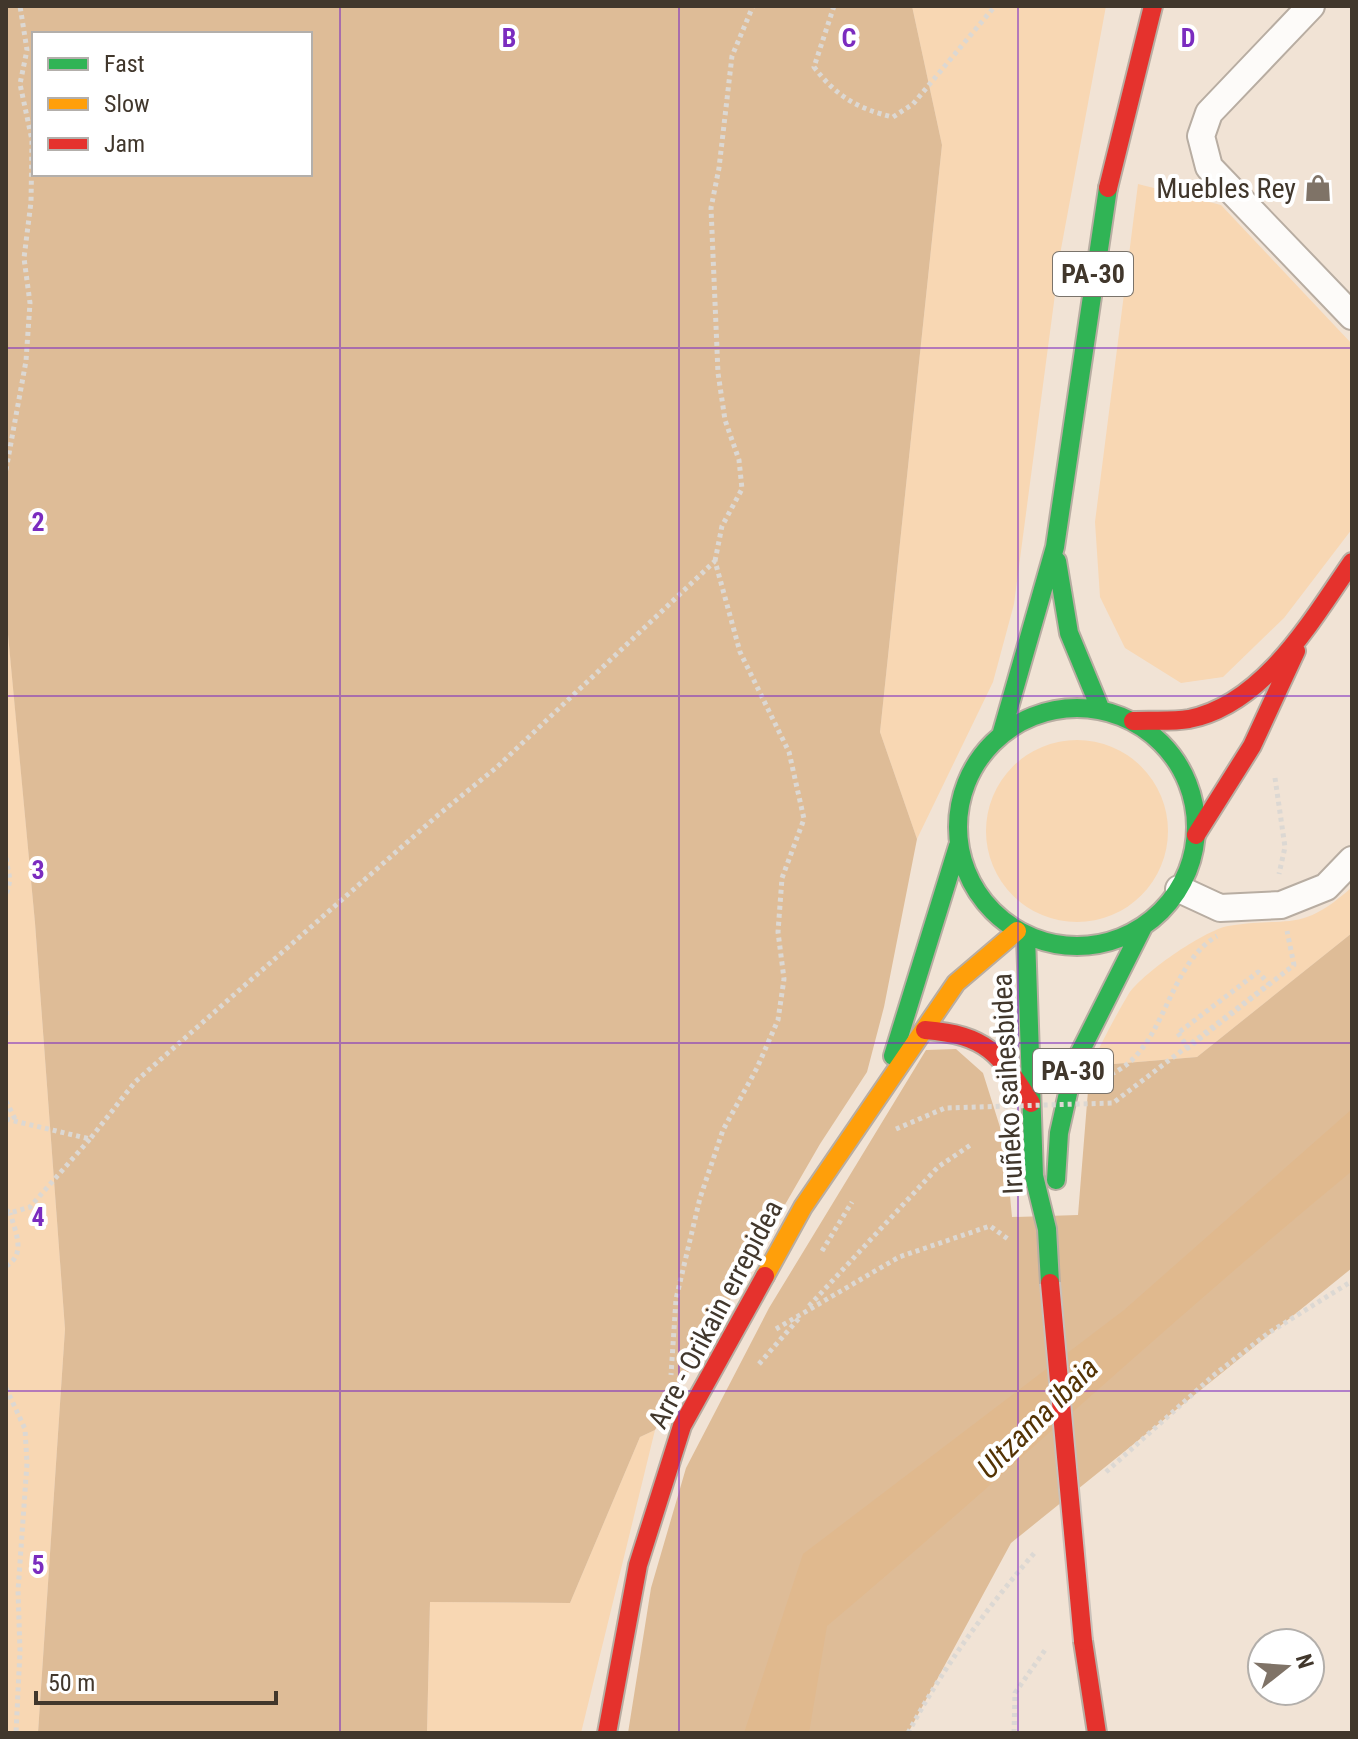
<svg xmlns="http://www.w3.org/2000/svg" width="1358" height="1739" font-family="'Roboto Condensed',sans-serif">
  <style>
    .green { fill: #f8d7b3 }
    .forest { fill: #debc97; fill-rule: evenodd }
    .water { fill: #e0b98e }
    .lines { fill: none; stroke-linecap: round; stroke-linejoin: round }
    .street-casing { stroke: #b8ada2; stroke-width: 30 }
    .fast-casing { stroke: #b8ada2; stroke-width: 22 }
    .slow-casing { stroke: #b8ada2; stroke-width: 22 }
    .jam-casing { stroke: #b8ada2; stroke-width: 22 }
    .path { stroke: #dcd8d3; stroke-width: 5; stroke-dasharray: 4 4; stroke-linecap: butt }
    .street { stroke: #fdfbf9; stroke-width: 26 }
    .fast { stroke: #30b455; stroke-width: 18 }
    .slow { stroke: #ff9f0a; stroke-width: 18 }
    .jam { stroke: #e5322d; stroke-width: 18 }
    .jam-bridge-casing { stroke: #c9c1ba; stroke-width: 22; stroke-linecap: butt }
    .path-bridge { stroke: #dcd8d3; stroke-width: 5; stroke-dasharray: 4 4; stroke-linecap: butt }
    .jam-bridge { stroke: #e5322d; stroke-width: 18 }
    .grid { fill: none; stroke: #7b2cbf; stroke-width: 2; stroke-opacity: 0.55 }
    .labels { text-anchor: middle; stroke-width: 8; stroke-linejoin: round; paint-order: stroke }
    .shield { fill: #fff; stroke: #7a736b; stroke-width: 2 }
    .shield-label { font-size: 26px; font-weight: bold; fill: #41372c }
    .poi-label { font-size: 28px; fill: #41372c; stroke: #fff; text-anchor: end }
    .street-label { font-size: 28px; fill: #41372c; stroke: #fff }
    .water-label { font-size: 30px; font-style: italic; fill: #543304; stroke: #fff }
    .grid-label { font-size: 26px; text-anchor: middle; font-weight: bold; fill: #7b2cbf; stroke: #fff; stroke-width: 8; stroke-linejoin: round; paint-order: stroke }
  </style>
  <rect width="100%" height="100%" fill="#f1e3d5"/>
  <path class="green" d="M912 6H1106L1061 249 1014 604 993 682 917 839 880 732 942 145Z
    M1138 184 1221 205 1352 344V529L1284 618 1223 677 1181 683 1125 648 1100 597 1095 522Z
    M6 611 35 923 65 1329 38 1733H6Z
    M986 831a91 91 0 1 1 182 0a91 91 0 1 1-182 0Z
    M1352 887V933L1197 1057 1090 1066C1102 1043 1114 1018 1128 995 1141 974 1203 931 1228 926 1289 916 1300 934 1352 887Z
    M655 1430 581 1733H427L430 1602 570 1603 640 1437Z"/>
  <path class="forest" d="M6 6H912L942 145 880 732 917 839 884 1007 867 1072 820 1144 655 1430 640 1437 570 1603 430 1602 427 1733H38L65 1329 35 923 6 613ZM34 34H310V174H34Z
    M1352 933V1268L1011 1543 908 1733H628L651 1588 686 1468 769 1308 926 1050 956 1049 983 1073 1005 1143 1012 1217 1078 1215 1090 1066 1197 1057Z"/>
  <path class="water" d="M1352 1109V1171C1173 1318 1004 1477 827 1626L809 1733H744L803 1554 1124 1310Z"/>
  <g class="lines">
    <g class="street-casing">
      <path id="street" d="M1311 6 1209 113 1201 136 1209 167 1352 316
        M1179 889 1220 908 1281 905 1326 887 1352 860"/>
    </g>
    <g class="fast-casing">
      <path id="fast" d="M1057 561 1069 633 1100 708
        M958 827a119 119 0 1 1 238 0a119 119 0 1 1-238 0Z
        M1002 732 1055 547 1108 188
        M1026 936 1034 1176 1047 1229 1050 1283
        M893 1056 958 846
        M1056 1180 1059 1133 1075 1062 1143 927"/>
    </g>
    <g class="slow-casing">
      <path id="slow" d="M765 1276 803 1207 956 983 1017 931"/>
    </g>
    <g class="jam-casing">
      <path id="jam" d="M1108 188 1153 6
        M1133 721C1151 720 1171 722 1189 719 1264 704 1312 620 1352 562
        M1196 835 1252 746 1296 651
        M925 1030C987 1035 999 1053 1031 1103
        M1083 1641 1097 1733
        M607 1733 638 1565 682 1426 765 1276"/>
    </g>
    <path class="path" d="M834 6 814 67C836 96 858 109 893 117L913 104 995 6
      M6 470 26 361 30 303 24 258 31 202 32 140 20 84 27 50 20 6
      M715 561 722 526 742 489 739 460 725 420 718 373 711 208 719 168 732 56 753 6
      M1275 778 1285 847 1279 874
      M6 858 10 880 6 897
      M6 1011V1015
      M1178 1033 1188 1048 1294 965 1287 931
      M1111 1074C1166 1050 1166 966 1217 936
      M6 1101 16 1121
      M6 1119 90 1139 135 1082 438 815 497 767 715 561 740 652 789 752 804 819 782 878 778 932 784 979 778 1020 757 1068 723 1130 700 1198 676 1299 671 1375
      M6 1210 10 1213 30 1207 90 1139
      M822 1251 852 1202
      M6 1266C27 1254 15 1231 10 1213
      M809 1306 938 1167 972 1144
      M776 1329 899 1257 990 1226 1008 1239
      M759 1364 800 1317
      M6 1388 25 1429 27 1463 18 1591 20 1651 16 1733
      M1106 1472 1214 1375 1267 1334 1352 1281
      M908 1733C944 1666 986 1609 1036 1551
      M1014 1733 1015 1693 1045 1650"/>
    <use href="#street" class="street"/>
    <use href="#fast" class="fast"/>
    <use href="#slow" class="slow"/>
    <use href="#jam" class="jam"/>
    <g class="jam-bridge-casing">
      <path id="jam-bridge" d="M1050 1283 1083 1641"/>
    </g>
    <path class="path-bridge" d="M896 1129 945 1108 1113 1103 1269 984 1258 972 1178 1033"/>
    <use href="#jam-bridge" class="jam-bridge"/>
  </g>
  <path class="grid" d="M340 6V1733M679 6V1733M1018 6V1733M6 348H1352M6 696H1352M6 1043H1352M6 1391H1352"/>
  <defs>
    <g id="shop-bare" transform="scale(2.16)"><path d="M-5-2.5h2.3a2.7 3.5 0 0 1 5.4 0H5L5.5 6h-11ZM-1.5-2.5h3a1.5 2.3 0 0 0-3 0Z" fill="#7f7367" stroke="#fff" stroke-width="2.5" paint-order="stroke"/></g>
  </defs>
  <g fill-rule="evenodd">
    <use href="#shop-bare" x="1318" y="188"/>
  </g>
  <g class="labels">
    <g class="shield">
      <rect x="1053" y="252" width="80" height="44" rx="6"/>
      <rect x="1033" y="1049" width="80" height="44" rx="6"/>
    </g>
    <g class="shield-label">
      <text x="1093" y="283">PA-30</text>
      <text x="1073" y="1080">PA-30</text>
    </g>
    <g class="poi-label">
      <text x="1296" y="198">Muebles Rey</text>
    </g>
    <g class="street-label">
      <text transform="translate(1007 1084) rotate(-93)" y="10">Iruñeko saihesbidea</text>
      <text transform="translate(715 1314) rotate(-62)" y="10">Arre - Orikain errepidea</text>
    </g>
    <g class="water-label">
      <text transform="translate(1038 1418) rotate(-45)" y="10">Ultzama ibaia</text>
    </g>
  </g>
  <g class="grid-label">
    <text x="509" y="47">B</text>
    <text x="849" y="47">C</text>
    <text x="1188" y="47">D</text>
    <text x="38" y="531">2</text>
    <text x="38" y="879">3</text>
    <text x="38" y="1226">4</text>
    <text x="38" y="1574">5</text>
  </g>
  <rect width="1358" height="1739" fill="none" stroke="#41372c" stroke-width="16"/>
  <rect x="32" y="32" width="280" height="144" fill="#ffffff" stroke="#b3afab" stroke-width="2"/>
  <rect x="48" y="58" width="40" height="12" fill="#30b455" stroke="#b3afab" stroke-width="2"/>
  <text x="104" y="72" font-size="24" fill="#41372c">Fast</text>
  <rect x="48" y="98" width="40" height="12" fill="#ff9f0a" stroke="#b3afab" stroke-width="2"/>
  <text x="104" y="112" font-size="24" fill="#41372c">Slow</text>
  <rect x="48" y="138" width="40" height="12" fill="#e5322d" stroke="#b3afab" stroke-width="2"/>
  <text x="104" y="152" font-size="24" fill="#41372c">Jam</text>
  <g transform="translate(1286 1667) rotate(73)"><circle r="38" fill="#ffffff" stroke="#b3afab" stroke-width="2"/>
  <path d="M0-6L14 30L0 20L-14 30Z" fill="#7f7367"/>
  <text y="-12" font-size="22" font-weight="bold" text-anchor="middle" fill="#41372c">N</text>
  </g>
  <path d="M36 1691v12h240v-12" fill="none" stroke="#41372c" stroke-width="4"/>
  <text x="48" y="1691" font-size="24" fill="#41372c" stroke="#ffffff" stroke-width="6" paint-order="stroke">50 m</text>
</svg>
